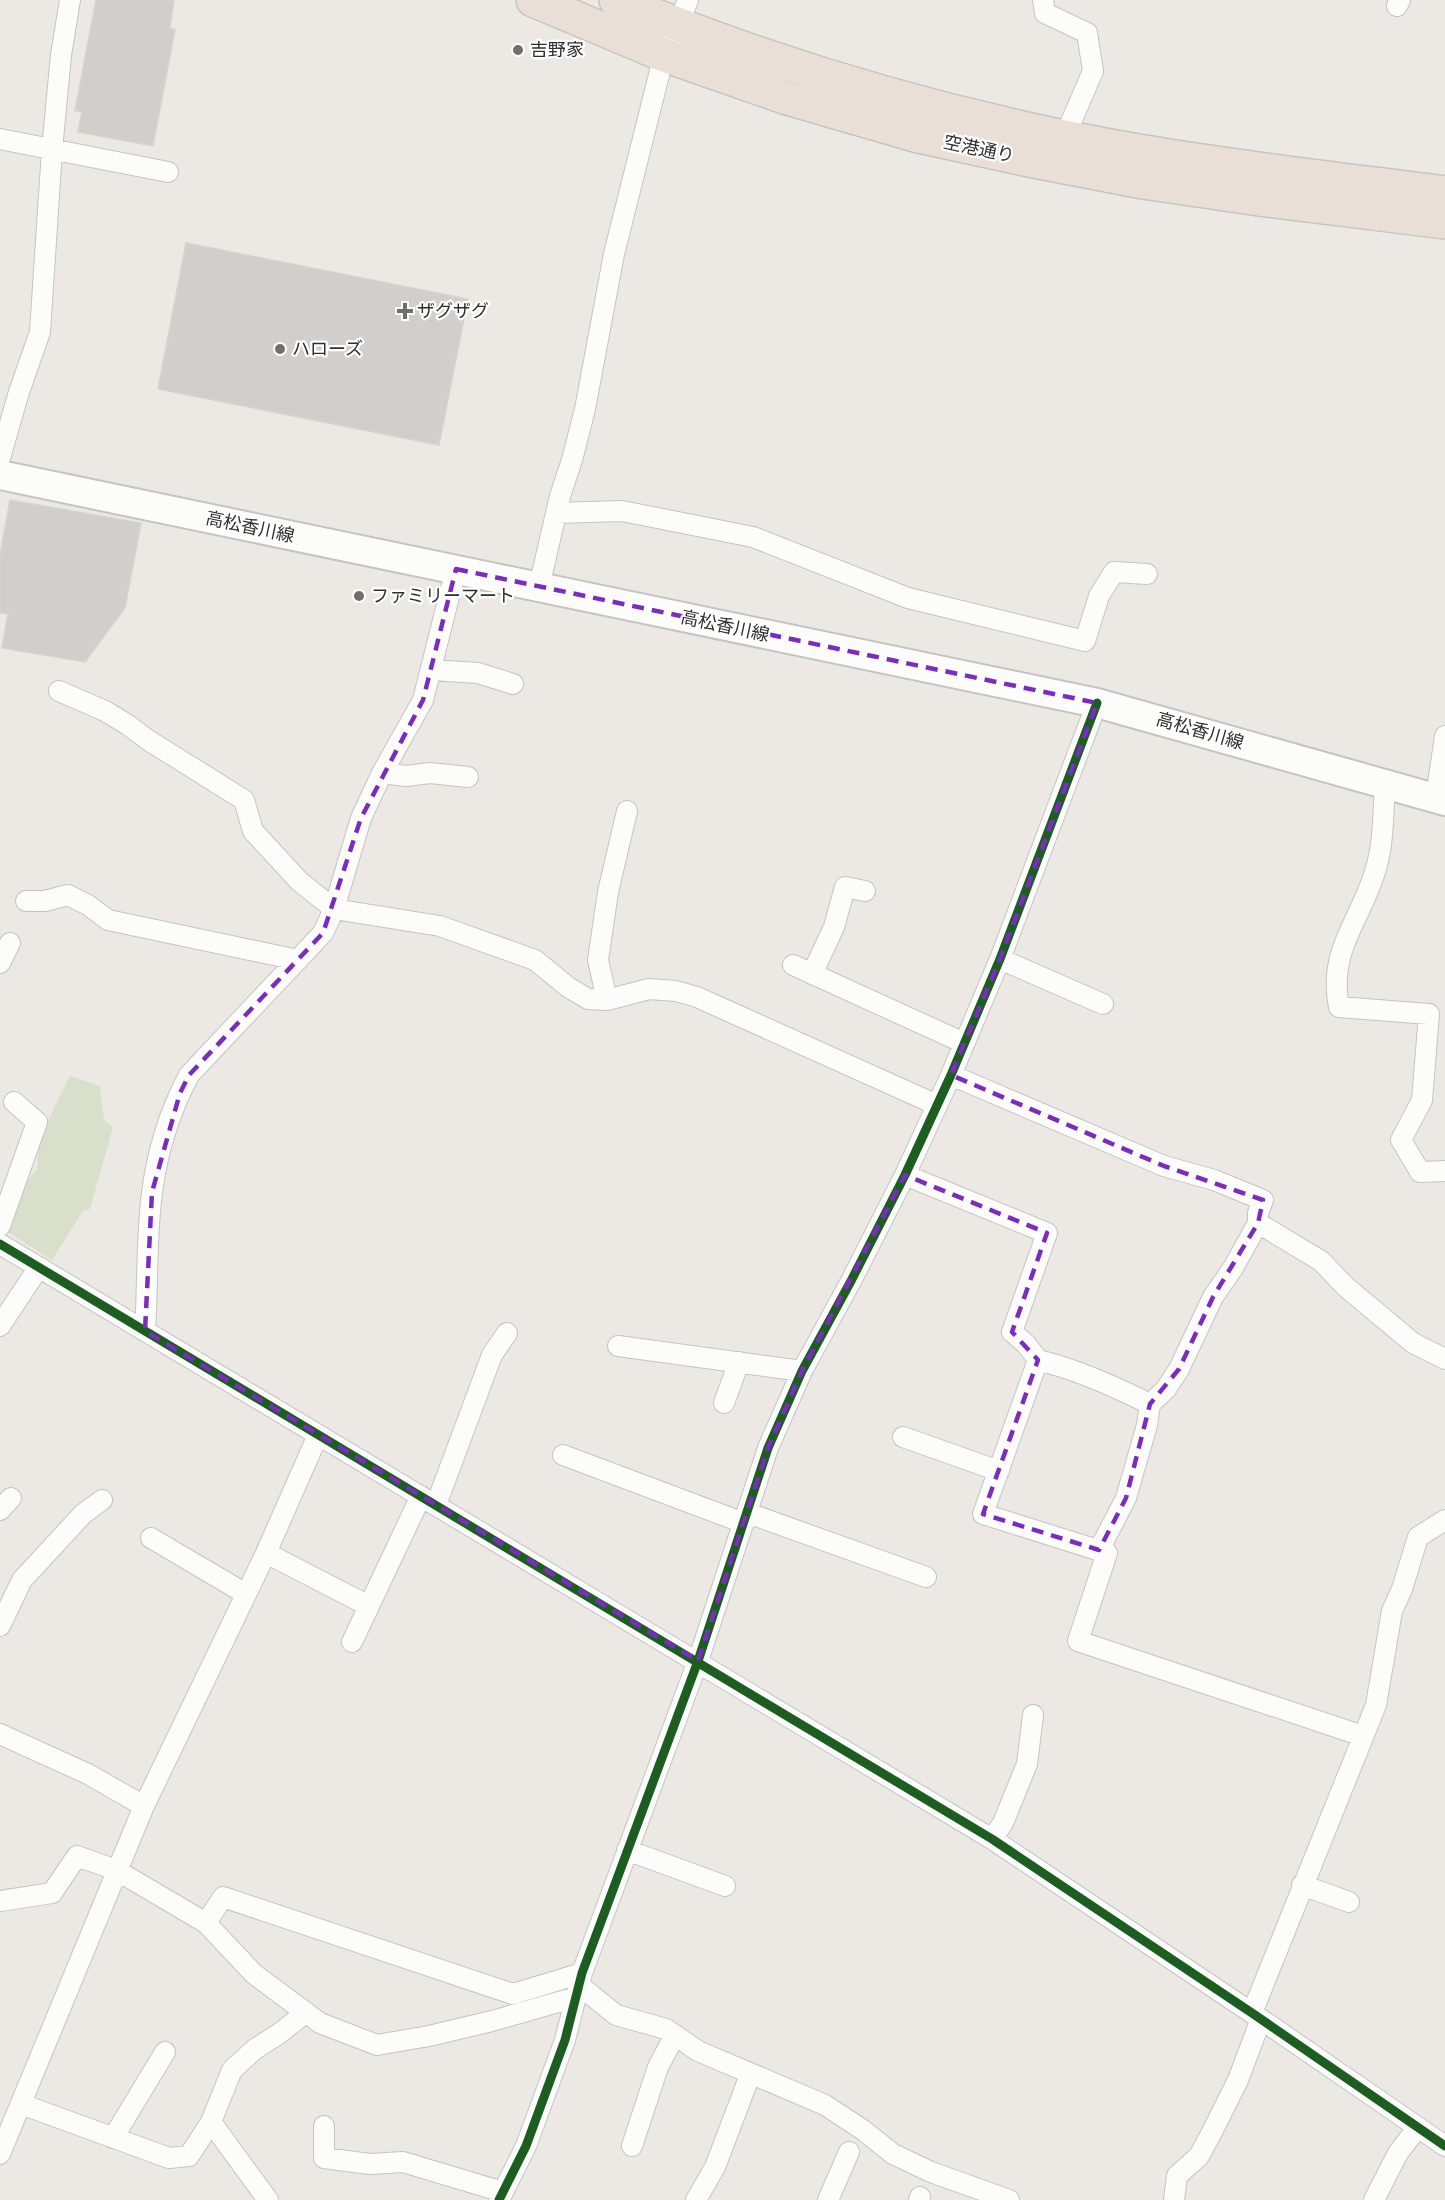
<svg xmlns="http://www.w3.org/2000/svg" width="1445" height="2200" font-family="'Titillium Web','Noto Sans JP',sans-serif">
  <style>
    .cemetery { fill: #d8e0cc }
    .building { fill: #d1cecb; stroke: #d7d4d0; stroke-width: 1.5 }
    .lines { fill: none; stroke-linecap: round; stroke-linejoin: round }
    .street-casing { stroke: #c5c4c5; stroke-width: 22 }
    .secondary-casing { stroke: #c5c4c5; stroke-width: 32 }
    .highway-casing { stroke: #c6c5c4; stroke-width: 36 }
    .street { stroke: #fcfcfb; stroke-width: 20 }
    .secondary { stroke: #fcfcfb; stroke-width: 28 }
    .highway { stroke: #eadfd6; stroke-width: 33 }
    .cycleway-casing { stroke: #fff; stroke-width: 13 }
    .cycleway { stroke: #1b5e20; stroke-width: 9 }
    .marked { fill: none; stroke: #7b2cbf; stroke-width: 4.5; stroke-dasharray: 12 8; stroke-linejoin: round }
    .poi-dot { fill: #706f6e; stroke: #fff; stroke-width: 2 }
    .labels { text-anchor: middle; stroke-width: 4.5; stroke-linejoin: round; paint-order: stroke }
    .poi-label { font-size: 18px; fill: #2e2e2e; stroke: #fff; text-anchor: start }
    .street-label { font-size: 18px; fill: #2e2e2e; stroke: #fff }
  </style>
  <rect width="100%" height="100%" fill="#ece8e4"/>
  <path class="cemetery" d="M70 1076 100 1086 104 1120 113 1127 90 1209 83 1211 52 1260 8 1232 16 1202 26 1182 37 1169 39 1139Z"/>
  <path class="building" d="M96 0H174L170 28 175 30 153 146 78 132 82 111H75Z
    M186 243 468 299 439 445 158 389Z
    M10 500 141 523 125 608 85 662 2 648 8 614 0 613V555Z"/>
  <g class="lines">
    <g class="street-casing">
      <path id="street" d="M1043 0 1045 13 1087 33 1093 71 1065 136
        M1397 6 1400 0
        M0 139 168 172
        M0 458 19 392 40 332 52 150 61 55 70 0
        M556 513 622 511 753 537 908 598 1085 641 1099 596 1114 572 1147 574
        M539 587 560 496 572 460 585 409 614 254 664 55 678 25 688 0
        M432 670 478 673 513 684
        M59 691 105 711 128 725 148 740 244 800 253 831 299 881 334 909 440 926 535 960 568 987 588 999 607 1000 649 989 676 991 697 997 937 1105
        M382 773 406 776 430 773 468 777
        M1385 783C1383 813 1384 846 1374 875 1358 924 1328 952 1339 1007L1429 1014 1422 1100 1401 1140 1420 1172 1445 1171
        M1436 797 1445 736
        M26 901H45L68 895 88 905 108 920 298 960
        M1000 959 1103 1004
        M0 963 10 943
        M793 965 964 1043
        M812 974 834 927 845 887 865 891
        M607 1000 598 960 608 892 627 811
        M951 1075 1164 1166 1214 1180 1263 1200 1258 1213V1223L1321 1261 1346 1287 1413 1343 1445 1359
        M905 1175 1047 1233 1012 1332 1026 1344 1038 1360 983 1514 1107 1553 1078 1641 1363 1736
        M0 1226 37 1122 14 1102
        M0 1244 992 1839 1252 2013 1445 2146
        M0 1326 39 1267
        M145 1331C148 1286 146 1238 152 1193 157 1153 170 1111 189 1075L323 933 334 909 361 818 382 773 423 700 456 569
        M618 1346 802 1371
        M1038 1360C1078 1370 1113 1386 1150 1404
        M724 1403 739 1362
        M903 1437 999 1471
        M563 1455 744 1523
        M436 1505 492 1355 507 1333
        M0 1510 11 1498
        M748 1513 926 1577
        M151 1538 246 1594
        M1099 1550 1126 1498 1147 1425 1150 1404 1166 1389 1179 1369 1213 1297 1233 1268 1258 1223
        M266 1553 369 1606
        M0 1626 22 1580 83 1514 102 1500
        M352 1642 421 1496
        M0 1734 88 1774 144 1806
        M992 1839 1003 1823 1027 1764 1033 1715
        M627 1850 725 1886
        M1302 1885 1349 1902
        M0 1901 52 1893 77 1856 116 1870 206 1923 254 1974 320 2023 377 2045 429 2036 492 2021 576 1997
        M206 1923 223 1897 513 1994 582 1973
        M579 1985 616 2015 666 2029 698 2051 825 2105 863 2130 893 2154 931 2172 1009 2200
        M1252 2013 1376 1705 1392 1611 1402 1589 1418 1537 1445 1520
        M21 2104 169 2158 189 2156 211 2122 232 2070 255 2049 280 2033 305 2013
        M211 2122 268 2200
        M324 2126V2158L370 2164 403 2162 503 2192
        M113 2138 165 2052
        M632 2146 658 2067 675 2035
        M0 2154 144 1806 266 1553 318 1435
        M499 2200 526 2146 565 2040 582 1973 698 1661 768 1448 802 1371 851 1281 905 1175 951 1075 1000 959 1097 703
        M696 2200 715 2167 747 2083
        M828 2200 849 2152
        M919 2200 920 2197
        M1174 2200 1177 2176 1199 2156 1212 2132 1238 2080 1261 2019
        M1374 2200 1398 2153 1418 2127"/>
    </g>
    <g class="secondary-casing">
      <path id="secondary" d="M0 475 1097 703 1445 801"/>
    </g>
    <g class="highway-casing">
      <path id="highway" d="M533 0 664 55 787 98 918 136 1024 159 1143 182 1259 199 1445 222
        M616 0C750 55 887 98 1027 129 1165 160 1306 175 1445 193"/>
    </g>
    <use href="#street" class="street"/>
    <use href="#secondary" class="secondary"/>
    <use href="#highway" class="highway"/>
    <g class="cycleway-casing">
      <path id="cycleway" d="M0 1244 992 1839 1252 2013 1445 2146
        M499 2200 526 2146 565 2040 582 1973 698 1661 768 1448 802 1371 851 1281 905 1175 951 1075 1000 959 1097 703"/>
    </g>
    <use href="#cycleway" class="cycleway"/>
  </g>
  <path class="marked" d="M456 569 1097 703 1000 959 951 1075 1164 1166 1263 1200 1258 1223 1213 1297 1179 1369 1150 1404 1126 1498 1099 1550 983 1514 1038 1360 1012 1332 1047 1233 905 1175 802 1371 768 1448 698 1661 145 1331 152 1192 180 1093 189 1075 323 933 361 818 423 700Z"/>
  <g class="poi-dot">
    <circle cx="518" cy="50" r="6"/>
    <path d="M402 302h6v6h6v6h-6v6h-6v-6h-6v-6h6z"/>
    <circle cx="280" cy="349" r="6"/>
    <circle cx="359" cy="596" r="6"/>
  </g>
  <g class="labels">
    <g class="poi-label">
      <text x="530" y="56">吉野家</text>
      <text x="417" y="317">ザグザグ</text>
      <text x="292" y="355">ハローズ</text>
      <text x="371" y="602">ファミリーマート</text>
    </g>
    <g class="street-label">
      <text transform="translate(979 149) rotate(12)" y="6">空港通り</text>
      <text transform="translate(250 527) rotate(12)" y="6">高松香川線</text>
      <text transform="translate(725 626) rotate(12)" y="6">高松香川線</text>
      <text transform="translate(1200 731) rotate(16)" y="6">高松香川線</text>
    </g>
  </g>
</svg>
